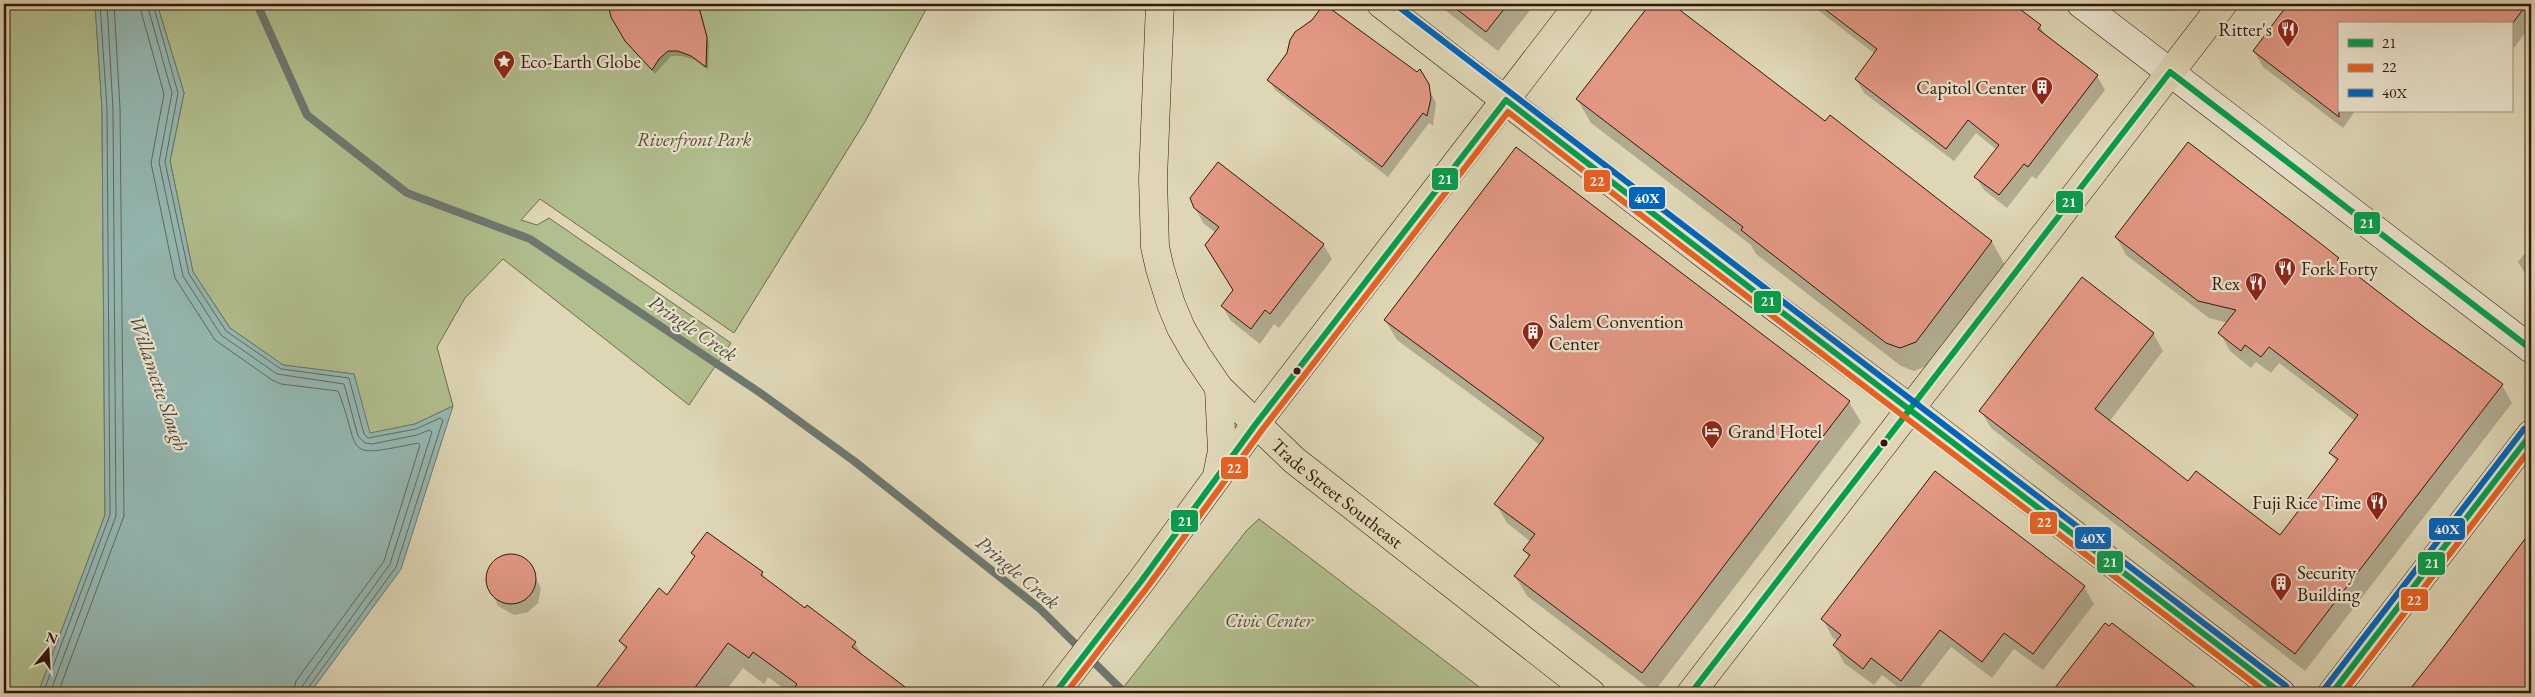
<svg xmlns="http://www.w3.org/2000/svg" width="2535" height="697" font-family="'EB Garamond',serif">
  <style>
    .green { fill: #b1be8d; stroke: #726b4b }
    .water { fill: #94b8b3; stroke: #6d786f }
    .shadow { fill: #0003 }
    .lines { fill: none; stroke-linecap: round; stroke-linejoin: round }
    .shore { stroke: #64685e; stroke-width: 1 }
    .stream { stroke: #6d786f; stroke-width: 8 }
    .building { fill: #e39884; stroke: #331809 }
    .secondary-casing { stroke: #331809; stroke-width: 29 }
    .primary-casing { stroke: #331809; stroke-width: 29 }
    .trunk-casing { stroke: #331809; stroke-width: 29 }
    .secondary { stroke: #eae4cf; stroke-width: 28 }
    .primary { stroke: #ded6b5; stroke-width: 28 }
    .trunk { stroke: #ded6b5; stroke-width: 28 }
    .bus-1-casing { stroke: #eae4cf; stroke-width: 10 }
    .bus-2-casing { stroke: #eae4cf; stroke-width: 10 }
    .bus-3-casing { stroke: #eae4cf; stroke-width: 10 }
    .bus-1 { stroke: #039f4d; stroke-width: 6 }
    .bus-2 { stroke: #e86121; stroke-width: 6 }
    .bus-3 { stroke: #0065bd; stroke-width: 6 }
    .bus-dot { fill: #331809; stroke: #eae4cf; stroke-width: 2 }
    .labels { text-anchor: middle; stroke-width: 4.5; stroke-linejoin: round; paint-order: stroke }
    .poi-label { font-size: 19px; fill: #331809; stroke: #eae4cf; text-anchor: start }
    .park-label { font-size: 19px; font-style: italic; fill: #594a31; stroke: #eae4cf }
    .street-label { font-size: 19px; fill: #331809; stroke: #eae4cf }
    .water-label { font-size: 20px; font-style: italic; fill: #50483c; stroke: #eae4cf }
    .line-badge { stroke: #eae4cf; stroke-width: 2 }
    .badge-label { font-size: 14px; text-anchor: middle; font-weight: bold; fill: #fff }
  </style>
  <rect width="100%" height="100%" fill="#ded6b5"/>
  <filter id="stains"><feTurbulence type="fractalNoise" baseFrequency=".004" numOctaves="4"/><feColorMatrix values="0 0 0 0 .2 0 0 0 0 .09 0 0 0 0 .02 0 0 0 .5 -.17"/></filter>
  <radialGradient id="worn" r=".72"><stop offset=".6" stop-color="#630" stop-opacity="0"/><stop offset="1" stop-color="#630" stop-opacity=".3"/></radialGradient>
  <path class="green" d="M4 4H95L102 109 105 515 38 693H4Z
    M157 4H929L866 120 734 333 540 199 521 220 537 225 549 218 731 343 689 405 503 259 465 298 437 347 453 406 415 424 369 434 354 374 283 365 230 328 193 272 170 161 184 93Z
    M1259 519 1487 693H1438L1433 690 1430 693H1119L1247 530Z"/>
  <path class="water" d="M95 4H157L184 93 170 161 193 272 230 328 283 365 354 374 370 433 415 424 453 406 401 569 310 693H38L105 515 102 109Z"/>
  <path class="shadow" d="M610 4H695L701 12 709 44 708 70 695 60 682 56H671L655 74 630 46 612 17Z
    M1325 4 1417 74 1425 82 1436 103 1433 126 1429 123 1388 177 1275 90 1269 80Z
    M1437 4H1535L1498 51Z
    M1651 4H1670L1825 123 1830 116 1992 242 2005 265 1929 365 1914 371 1901 366 1756 254 1751 245 1591 123 1577 99Z
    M1810 4H2011L2040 26 2046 37 2097 76 2105 90 2036 179 2032 176 2007 208 1984 190 1976 177 1997 150 1976 133 1954 161 1864 93 1856 79 1875 54Z
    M2289 4H2531V25L2511 52V24H2339V111H2355L2343 128 2263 67 2254 51Z
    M1516 149 1849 402 1861 422 1654 692 1527 596 1515 576 1529 558 1525 550 1531 542 1507 523 1496 504 1540 445 1397 340 1385 320Z
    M1195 208 1323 244 1332 259 1279 328 1274 324 1260 344 1231 321 1222 306 1234 291 1216 233 1204 224Z
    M2116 237 2338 259 2341 265 2423 328 2502 385 2512 403 2305 671 1991 428 1981 411 2153 333 2163 351 2109 422 2189 483 2280 537 2337 463 2331 453 2355 421 2279 363 2271 373 2256 362 2251 368 2230 351 2220 333 2228 323 2209 318 2126 255Z
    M2531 246V283L2518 262Z
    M2531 533V693H2409Z
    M707 534 762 573 766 580 805 609 855 643 864 658 911 693H790L768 677 764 684 743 668 724 693H593L626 650 620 641 667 596 695 558 693 553Z
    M516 554 526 561 541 588 538 603 528 612 514 615 498 606 486 580 490 566 503 556Z
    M2084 587 2094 604 2043 670 2014 649 1992 678 1951 647 1919 688 1926 693H1894L1899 688 1882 675 1874 685 1844 663 1834 645 1838 641 1832 637 1823 619Z
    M2105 625 2109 628 2112 625 2201 693H2053Z"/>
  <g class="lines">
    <path class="shore" d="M139 4 164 94 151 163 175 278 215 340 272 380 281 384 338 391C363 454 339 459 418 443L420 445 384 561 296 681 293 693
      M147 4 172 93 159 162 183 276 221 335 277 374 344 384 358 436 365 443 372 444 417 435 429 430 432 432 390 564 303 685 300 693
      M153 4 178 93 165 162 189 274 226 331 281 369 349 378 364 434 368 438 416 429 440 418 443 420 396 567 308 688 307 693
      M43 693 110 515 107 109 100 4
      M50 693 116 516 113 109 107 4
      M58 693 124 516 120 108 114 4"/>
    <path class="stream" d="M257 4 307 115 407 193 530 239 759 392 854 461 1039 608 1125 693"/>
  </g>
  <path class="building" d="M608 4H698L707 37 706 67 691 56 678 51H668L659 59 652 70 625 41 611 17Z
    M1324 4 1417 72 1420 69 1429 84 1431 98 1427 116 1423 113 1382 167 1267 80 1287 53 1290 40 1295 32 1312 20Z
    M1450 4H1508L1486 32Z
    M1650 4H1672L1825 121 1830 115 1992 241 1916 342 1900 348 1886 343 1741 230 1743 227 1576 99Z
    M1818 4H2013L2041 25 2038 29 2098 75 2028 167 2024 164 1999 195 1974 177 1999 145 1968 120 1946 149 1855 79 1877 49Z
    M2288 4H2527L2512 24H2339V117L2253 51Z
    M2188 142 2320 243 2339 258 2337 260 2424 327 2503 384 2295 654 1979 411 2082 277 2154 333 2095 409 2188 481 2196 471 2280 535 2338 459 2329 453 2358 415 2269 347 2261 357 2245 345 2241 351 2218 333 2236 310 2198 301 2115 237Z
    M1516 147 1850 401 1642 673 1514 576 1530 555 1523 550 1535 534 1494 504 1544 438 1384 320Z
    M1218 162 1324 244 1270 314 1265 310 1251 329 1221 306 1233 290 1205 245 1219 227 1194 208 1190 198Z
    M1935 471 2085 586 2033 654 2004 633 1982 662 1940 630 1901 681 1871 658 1863 669 1833 645 1841 635 1821 619Z
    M2531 531V693H2407L2438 654Z
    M707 532 763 572 761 575 805 608 807 605 856 642 852 647 913 693H791L797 684 753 652 749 658 728 643 691 693H592L627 647 619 641 659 588 667 595 695 556 691 553Z
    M486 579a25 25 0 1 1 50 0a25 25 0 1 1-50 0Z
    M2105 623 2109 626 2112 623 2203 693H2051Z"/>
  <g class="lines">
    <g class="secondary-casing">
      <path id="secondary" d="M2081 4 2531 349
        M2332 693 2531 434"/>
    </g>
    <g class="primary-casing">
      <path id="primary" d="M1217 475 1222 451 1219 388
        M1055 693 1142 580 1255 425 1579 4
        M1691 693 2223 4"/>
    </g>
    <g class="trunk-casing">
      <g id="trunk">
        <path id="s1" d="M1160 4 1153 179 1155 247 1160 269 1171 304 1181 328 1196 354 1219 388 1294 460 1591 693"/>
        <path d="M1381 4 1705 255 1911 409 2281 693"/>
      </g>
    </g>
    <use href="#secondary" class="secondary"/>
    <use href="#primary" class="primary"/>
    <use href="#trunk" class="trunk"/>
    <g class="bus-1-casing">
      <path id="bus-1" d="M1055 693 1142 580 1255 425 1506 100C1763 300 2023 495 2281 693
        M1691 693 2170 72 2531 349
        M2332 693 2531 434"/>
    </g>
    <g class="bus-2-casing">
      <path id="bus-2" d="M1066 693 1149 585 1262 430 1508 112C1759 308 2014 499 2267 693
        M2343 693 2531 448"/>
    </g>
    <g class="bus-3-casing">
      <path id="bus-3" d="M1395 4C1691 233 1989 458 2286 686
        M2325 688 2524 429"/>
    </g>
    <use href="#bus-1" class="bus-1"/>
    <use href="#bus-2" class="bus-2"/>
    <use href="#bus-3" class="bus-3"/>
  </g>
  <defs>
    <g id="restaurant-pin" transform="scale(1.125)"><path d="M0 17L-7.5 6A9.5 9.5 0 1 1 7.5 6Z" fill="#8f2418" stroke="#eae4cf"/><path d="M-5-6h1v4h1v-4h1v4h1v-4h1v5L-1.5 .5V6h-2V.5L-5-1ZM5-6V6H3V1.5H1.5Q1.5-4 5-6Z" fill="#fff"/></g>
    <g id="sight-pin" transform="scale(1.125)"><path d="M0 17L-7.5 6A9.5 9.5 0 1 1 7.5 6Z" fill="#8f2418" stroke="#eae4cf"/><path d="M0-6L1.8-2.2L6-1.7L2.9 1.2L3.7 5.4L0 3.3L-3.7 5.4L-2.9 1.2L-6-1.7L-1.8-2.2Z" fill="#fff"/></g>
    <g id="building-pin" transform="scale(1.125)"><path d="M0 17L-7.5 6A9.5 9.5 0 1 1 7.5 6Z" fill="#8f2418" stroke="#eae4cf"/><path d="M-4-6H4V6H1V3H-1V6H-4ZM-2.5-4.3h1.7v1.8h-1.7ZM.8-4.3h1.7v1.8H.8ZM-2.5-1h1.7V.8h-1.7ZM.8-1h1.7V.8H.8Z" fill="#fff"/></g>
    <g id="hotel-pin" transform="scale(1.125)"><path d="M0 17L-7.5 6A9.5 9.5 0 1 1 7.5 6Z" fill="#8f2418" stroke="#eae4cf"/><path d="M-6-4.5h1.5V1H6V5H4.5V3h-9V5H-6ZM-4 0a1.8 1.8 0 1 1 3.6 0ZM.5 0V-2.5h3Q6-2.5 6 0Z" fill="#fff"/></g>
  </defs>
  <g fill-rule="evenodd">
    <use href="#restaurant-pin" x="2288" y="29"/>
    <use href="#sight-pin" x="504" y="61"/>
    <use href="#building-pin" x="2042" y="87"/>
    <use href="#restaurant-pin" x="2285" y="268"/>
    <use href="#restaurant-pin" x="2256" y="283"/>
    <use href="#building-pin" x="1533" y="332"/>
    <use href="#hotel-pin" x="1712" y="431"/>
    <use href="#restaurant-pin" x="2377" y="502"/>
    <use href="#building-pin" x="2281" y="583"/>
  </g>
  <g class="bus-dot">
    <circle cx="1297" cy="371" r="4.5"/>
    <circle cx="1884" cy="443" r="4.5"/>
  </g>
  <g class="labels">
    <g class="poi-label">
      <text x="2272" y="36" text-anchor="end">Ritter's</text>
      <text x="520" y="68">Eco-Earth Globe</text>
      <text x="2026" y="94" text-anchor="end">Capitol Center</text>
      <text x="2301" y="275">Fork Forty</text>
      <text x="2240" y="290" text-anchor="end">Rex</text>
      <text x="1549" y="328">Salem Convention<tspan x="1549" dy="22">Center</tspan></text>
      <text x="1728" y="438">Grand Hotel</text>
      <text x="2361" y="509" text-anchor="end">Fuji Rice Time</text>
      <text x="2297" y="579">Security<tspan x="2297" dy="22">Building</tspan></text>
    </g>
    <g class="park-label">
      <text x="694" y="146">Riverfront Park</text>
      <text x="1269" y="627">Civic Center</text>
    </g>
    <g class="street-label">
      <text dy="7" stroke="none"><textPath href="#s1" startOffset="558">Trade Street Southeast</textPath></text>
    </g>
    <g class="water-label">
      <text transform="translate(693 328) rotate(34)" y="7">Pringle Creek</text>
      <text transform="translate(159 383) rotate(71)" y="7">Willamette Slough</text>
      <text transform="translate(1018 572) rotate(40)" y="7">Pringle Creek</text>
    </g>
  </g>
  <g class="line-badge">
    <rect x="1431" y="167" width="28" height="24" rx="5" fill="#039f4d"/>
    <rect x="1583" y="169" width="28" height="24" rx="5" fill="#e86121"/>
    <rect x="1628" y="186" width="38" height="24" rx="5" fill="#0065bd"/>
    <rect x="2055" y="190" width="29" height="24" rx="5" fill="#039f4d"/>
    <rect x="2353" y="211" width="28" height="24" rx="5" fill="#039f4d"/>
    <rect x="1753" y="290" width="29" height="24" rx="5" fill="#039f4d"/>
    <rect x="1220" y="456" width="29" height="24" rx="5" fill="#e86121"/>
    <rect x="1170" y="509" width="29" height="24" rx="5" fill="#039f4d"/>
    <rect x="2029" y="511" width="29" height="24" rx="5" fill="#e86121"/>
    <rect x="2428" y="517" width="38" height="24" rx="5" fill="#0065bd"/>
    <rect x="2074" y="526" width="38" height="24" rx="5" fill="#0065bd"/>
    <rect x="2096" y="550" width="28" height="24" rx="5" fill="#039f4d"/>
    <rect x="2417" y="551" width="29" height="25" rx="5" fill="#039f4d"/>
    <rect x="2400" y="588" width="29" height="24" rx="5" fill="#e86121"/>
  </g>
  <g class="badge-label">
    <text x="1445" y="184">21</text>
    <text x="1597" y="186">22</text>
    <text x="1647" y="203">40X</text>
    <text x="2069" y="207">21</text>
    <text x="2367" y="228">21</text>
    <text x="1768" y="306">21</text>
    <text x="1234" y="473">22</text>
    <text x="1185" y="526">21</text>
    <text x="2044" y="527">22</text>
    <text x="2447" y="534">40X</text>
    <text x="2093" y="543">40X</text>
    <text x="2110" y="567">21</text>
    <text x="2432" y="568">21</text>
    <text x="2414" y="605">22</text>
  </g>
  <rect width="2535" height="697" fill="none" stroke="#ded6b5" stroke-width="20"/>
  <rect x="5" y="5" width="2525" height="687" fill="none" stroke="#331809" stroke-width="2.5"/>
  <rect x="10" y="10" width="2515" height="677" fill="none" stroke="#331809"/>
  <rect x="2338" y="22" width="175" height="90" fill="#eae4cf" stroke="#a19280"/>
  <rect x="2348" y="39" width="25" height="8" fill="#039f4d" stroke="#a19280"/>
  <text x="2382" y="48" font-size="15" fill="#331809">21</text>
  <rect x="2348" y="64" width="25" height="8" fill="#e86121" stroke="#a19280"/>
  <text x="2382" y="72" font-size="15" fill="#331809">22</text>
  <rect x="2348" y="89" width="25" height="8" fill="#0065bd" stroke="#a19280"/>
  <text x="2382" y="98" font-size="15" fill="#331809">40X</text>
  <g transform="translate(48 650) rotate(18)" stroke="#eae4cf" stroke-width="4" paint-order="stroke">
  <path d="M0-4L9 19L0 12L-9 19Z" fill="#331809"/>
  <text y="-8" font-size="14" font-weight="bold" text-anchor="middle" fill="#331809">N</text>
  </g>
  <rect width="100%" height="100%" filter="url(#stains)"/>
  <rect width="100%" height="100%" fill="url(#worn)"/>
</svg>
